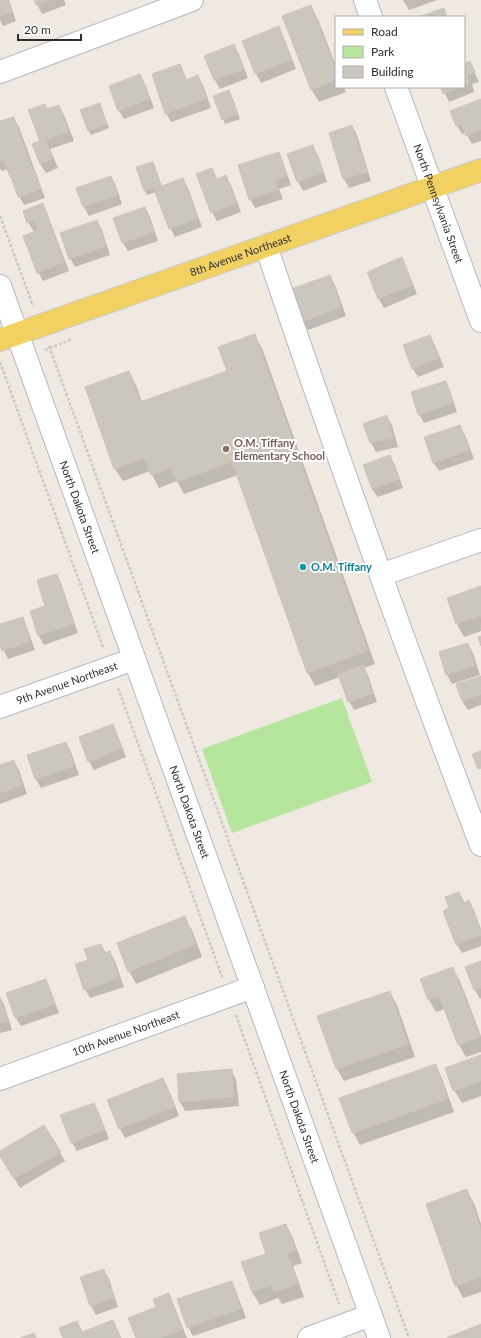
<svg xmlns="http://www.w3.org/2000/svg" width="481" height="1338" font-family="Lato,sans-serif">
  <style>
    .green { fill: #b6e59e }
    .shadow { fill: #0003 }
    .building { fill: #cbc7bf; stroke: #cbc5ba }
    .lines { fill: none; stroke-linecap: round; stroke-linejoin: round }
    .minor-casing { stroke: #b4b7c1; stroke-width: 24 }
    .major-casing { stroke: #c9c9c9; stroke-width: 24 }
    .path { stroke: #c9c9c9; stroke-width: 2.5; stroke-dasharray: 3 2; stroke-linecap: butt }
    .minor { stroke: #fff; stroke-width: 22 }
    .major { stroke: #f2d163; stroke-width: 22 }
    .education-dot { fill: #8d6e63; stroke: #fff; stroke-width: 1.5 }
    .culture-dot { fill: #0f9aa8; stroke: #fff; stroke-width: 1.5 }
    .labels { text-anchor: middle; stroke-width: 4; stroke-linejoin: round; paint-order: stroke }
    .street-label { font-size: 11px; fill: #2e2e2e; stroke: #fff }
    .education-label { font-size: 11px; font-weight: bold; fill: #785e54; stroke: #fff; text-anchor: start }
    .culture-label { font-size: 11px; font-weight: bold; fill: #0d838f; stroke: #fff; text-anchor: start }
  </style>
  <rect width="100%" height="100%" fill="#efe9e1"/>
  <path class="green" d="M342 698 372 782 232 833 202 749Z"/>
  <path class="shadow" d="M0 0H9L16 21 3 26 0 20Z
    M35 0H64L66 5 42 14Z
    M403 0H437L409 10Z
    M310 6 318 19 336 66V87H344L346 92 319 102 311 89Z
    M278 28 283 36 296 69 261 83 256 74 243 41Z
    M233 46 239 54 248 78 220 89 215 80 206 56Z
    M470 63 479 82 472 84 474 92 449 102 442 87H464V65Z
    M180 65 187 80 198 76 203 85 211 108 171 122 166 113Z
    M140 75 145 84 154 108 124 119 119 111 110 87Z
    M231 95 240 119 225 124 214 96Z
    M481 100V141L472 144 466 133 462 134 457 126Z
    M99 104 109 128 91 135 88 130Z
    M45 105 48 110 59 106 64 115 74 141 50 149 58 168 46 173 40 164 41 142Z
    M13 118 19 127 45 198 24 205 19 196 8 169 2 171 0 169V122Z
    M352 126 357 135 371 181 349 188 344 179 330 133Z
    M312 146 318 155 327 182 303 191 298 182 288 154Z
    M278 153 283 162 291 185 279 189 283 199 255 208 250 199Z
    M153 163 162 187 183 179 188 188 202 227 175 237 170 228 156 192 147 195 145 191Z
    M212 169 217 180 226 177 231 185 241 212 217 221 212 212Z
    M111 177 116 186 122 204 89 216 84 207 77 189Z
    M42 204 47 213 69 271 43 281 38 272 34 232 28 222Z
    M145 208 150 217 158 241 128 251 123 243Z
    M97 221 102 230 110 255 75 267 70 258Z
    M401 259 406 267 417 294 384 308 379 299 368 273Z
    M330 276 335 285 346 316 308 330 303 321Z
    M254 335 262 348 375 664 364 668 368 675 377 702 354 710 349 701 340 677 315 686 308 673 238 475 184 494 177 481 159 488 150 471 123 481 115 469 129 372 136 385 142 402 228 372Z
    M430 336 435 345 444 367 418 377 413 369 404 346Z
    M445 382 450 391 457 412 424 423 419 414Z
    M387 417 392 425 398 447 376 452 371 443 365 424Z
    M460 426 465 435 474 459 439 471 433 462Z
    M390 457 395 465 403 488 378 497 372 489Z
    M56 575 61 583 78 633 44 645 39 636 31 612 47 606Z
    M481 587V631L464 637 457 624 448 599Z
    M22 618 27 627 35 650 8 659 0 643V625Z
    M468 644 473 653 480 675 452 684 447 675 440 653Z
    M481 677V705L468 710 462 701Z
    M112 725 117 734 126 757 94 770 89 761Z
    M66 743 71 752 79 775 41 788 36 779Z
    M14 762 19 770 27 794 0 804V766Z
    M459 893 465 903 469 902 474 910 481 929V946L462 953 457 944 451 909Z
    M184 918 192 930 202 957 136 984 129 971Z
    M101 945 106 953 110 952 115 961 124 987 90 998 85 989 89 961Z
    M481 962V998L480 999 475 990 466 968Z
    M452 968 460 981 481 1036V1052L466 1057 459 1045 445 1009 436 1012 429 1000 421 980Z
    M45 980 50 989 59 1013 21 1026 16 1018Z
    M390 992 397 1005 415 1057 344 1081 337 1069 319 1017Z
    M0 998 4 1004 12 1030 0 1033Z
    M481 1056V1096L462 1103 454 1090Z
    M435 1065 442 1078 454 1112 360 1145 353 1132Z
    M231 1070 236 1079 239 1106 185 1111 180 1102Z
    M163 1079 168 1088 179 1116 125 1138 120 1129 109 1101Z
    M94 1104 99 1113 109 1139 77 1151 72 1143Z
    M44 1126 65 1161 20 1188 0 1154V1152Z
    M466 1190 474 1203 481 1224V1292L463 1298 456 1285Z
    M286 1225 293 1238 302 1263 293 1266 304 1297 282 1304 278 1298 260 1305 252 1292 243 1263 267 1254Z
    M104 1271 109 1279 118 1307 96 1315 91 1306 82 1278Z
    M231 1282 236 1291 246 1318 193 1336 188 1327Z
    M168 1295 173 1303 187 1338H137Z"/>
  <path class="building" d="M0 0H8L12 12 0 16Z
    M34 0H51L36 5Z
    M311 5 336 70V80L311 90 282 16Z
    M444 8 447 17H419Z
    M279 26 292 60 255 74 242 41Z
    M234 44 244 69 214 80 204 56Z
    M470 61 475 72 467 75 470 83 464 86V64Z
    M180 64 186 80 198 75 206 99 165 114 152 74Z
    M140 74 150 99 118 111 109 86Z
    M441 87H461L443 94Z
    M229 90 238 114 222 120 213 96Z
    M481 99V130L466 136 461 124 456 126 450 111Z
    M100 103 107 124 88 131 80 110Z
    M45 104 47 109 59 105 69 132 46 140 53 159 40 164 32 144 40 141 28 110Z
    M14 117 32 169 10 177 4 160 0 162V121Z
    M352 125 367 172 343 179 329 133Z
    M313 145 323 173 297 182 287 154Z
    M279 152 287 176 275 180 278 190 249 200 238 165Z
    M153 162 161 185 144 191 136 167Z
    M212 168 217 179 226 175 237 203 211 213 196 174Z
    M34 169 41 189 18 197 11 177Z
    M111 176 118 195 83 207 76 188Z
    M183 178 198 218 169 229 154 189Z
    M43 203 64 262 37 273 23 236 38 230 34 220 27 223 23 211Z
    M145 207 154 232 122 243 113 218Z
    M97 220 106 246 69 259 60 233Z
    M402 257 413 285 378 299 367 272Z
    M330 275 341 307 302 322 291 289Z
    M255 334 368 651 307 673 232 462 176 482 172 468 151 475 144 458 114 469 85 387 129 371 140 402 227 371 218 347Z
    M430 335 439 358 412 369 403 345Z
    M446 381 453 403 418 415 411 392Z
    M387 415 393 438 370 443 363 424Z
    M460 425 469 450 433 463 424 437Z
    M390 455 399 479 372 489 363 465Z
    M57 574 74 624 38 636 30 611 45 606 37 580Z
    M481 586V616L456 624 447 598Z
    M23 617 31 641 2 651 0 646V624Z
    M481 636V646L478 637Z
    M468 643 475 666 446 675 439 652Z
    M363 665 373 693 348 702 338 674Z
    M481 676V694L462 701 456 684Z
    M113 724 122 748 88 762 79 737Z
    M66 742 74 766 35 779 27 755Z
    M481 751V768L478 769 472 754Z
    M14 760 22 785 0 793V765Z
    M459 892 464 903 469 900 481 931V935L456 945 443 911 449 908 445 897Z
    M185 916 196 944 128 972 117 943Z
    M101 944 105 953 110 951 119 978 84 990 75 964 88 960 84 949Z
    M481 961V988L474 990 465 967Z
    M453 967 480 1037 458 1045 439 996 428 1000 420 979Z
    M46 979 55 1004 15 1018 6 993Z
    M390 991 408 1044 336 1069 317 1016Z
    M0 997 8 1021 0 1023Z
    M481 1055V1081L453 1091 445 1068Z
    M436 1064 448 1099 352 1133 339 1098Z
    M232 1069 234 1097 179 1102 177 1074Z
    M163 1078 175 1107 119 1129 107 1100Z
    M94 1103 105 1130 71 1143 60 1115Z
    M44 1125 61 1152 14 1179 0 1156V1151Z
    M467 1189 481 1230V1277L455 1286 426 1204Z
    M286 1224 296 1250 287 1253 298 1284 274 1292 271 1285 252 1292 241 1262 266 1254 259 1233Z
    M104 1269 114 1298 90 1306 80 1277Z
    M232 1281 241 1309 187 1328 177 1299Z
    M169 1293 182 1329 159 1338H136L128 1318 156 1307 153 1299Z
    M113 1320 121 1338H63L59 1328 77 1321 82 1332Z
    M481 1324V1338H446Z
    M34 1333 36 1338H20Z"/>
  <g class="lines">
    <g class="minor-casing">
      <g id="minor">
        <path d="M365 0 371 17"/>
        <path d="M0 72 192 0"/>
        <path id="s1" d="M396 87 481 321"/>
        <path d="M266 246C334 447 405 647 481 845"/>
        <path id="s2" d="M0 286 379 1338"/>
        <path d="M381 575 481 540"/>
        <path id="s3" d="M0 707 134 659"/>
        <path id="s4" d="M0 1079 253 987"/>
        <path d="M309 1338 371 1315"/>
      </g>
    </g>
    <g class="major-casing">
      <g id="major">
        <path id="s5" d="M0 340 481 170"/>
      </g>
    </g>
    <path class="path" d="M0 216 33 306
      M49 346 409 1338
      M45 350 72 339
      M0 362 103 647
      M118 688 222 977
      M236 1015 339 1304"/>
    <use href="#minor" class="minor"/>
    <use href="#major" class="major"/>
  </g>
  <circle class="education-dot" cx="226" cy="449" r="4"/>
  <circle class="culture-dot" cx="303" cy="567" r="4"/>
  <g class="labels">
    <g class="street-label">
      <text dy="4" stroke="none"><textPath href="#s1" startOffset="124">North Pennsylvania Street</textPath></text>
      <text dy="4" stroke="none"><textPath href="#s5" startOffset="255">8th Avenue Northeast</textPath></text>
      <text dy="4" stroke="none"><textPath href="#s2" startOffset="235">North Dakota Street</textPath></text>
      <text dy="4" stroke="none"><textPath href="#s3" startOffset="71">9th Avenue Northeast</textPath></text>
      <text dy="4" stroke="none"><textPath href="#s2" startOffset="559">North Dakota Street</textPath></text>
      <text dy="4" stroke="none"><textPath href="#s4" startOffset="134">10th Avenue Northeast</textPath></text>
      <text dy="4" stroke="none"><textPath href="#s2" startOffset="883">North Dakota Street</textPath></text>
    </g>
    <g class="education-label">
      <text x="234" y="447">O.M. Tiffany<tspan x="234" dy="13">Elementary School</tspan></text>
    </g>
    <g class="culture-label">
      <text x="311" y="571">O.M. Tiffany</text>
    </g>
  </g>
  <rect x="335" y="16" width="130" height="72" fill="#ffffff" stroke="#ababab"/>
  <rect x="343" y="29" width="20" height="6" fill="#f2d163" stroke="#ababab"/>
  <text x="371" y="36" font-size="12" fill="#2e2e2e">Road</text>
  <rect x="343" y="46" width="20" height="12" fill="#b6e59e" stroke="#ababab"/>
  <text x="371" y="56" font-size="12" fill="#2e2e2e">Park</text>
  <rect x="343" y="66" width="20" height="12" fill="#cbc7bf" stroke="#ababab"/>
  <text x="371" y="76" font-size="12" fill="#2e2e2e">Building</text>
  <path d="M18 34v6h63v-6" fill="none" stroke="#2e2e2e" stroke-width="2"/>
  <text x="24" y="34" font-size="12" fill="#2e2e2e" stroke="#ffffff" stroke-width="3" paint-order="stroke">20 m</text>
</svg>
